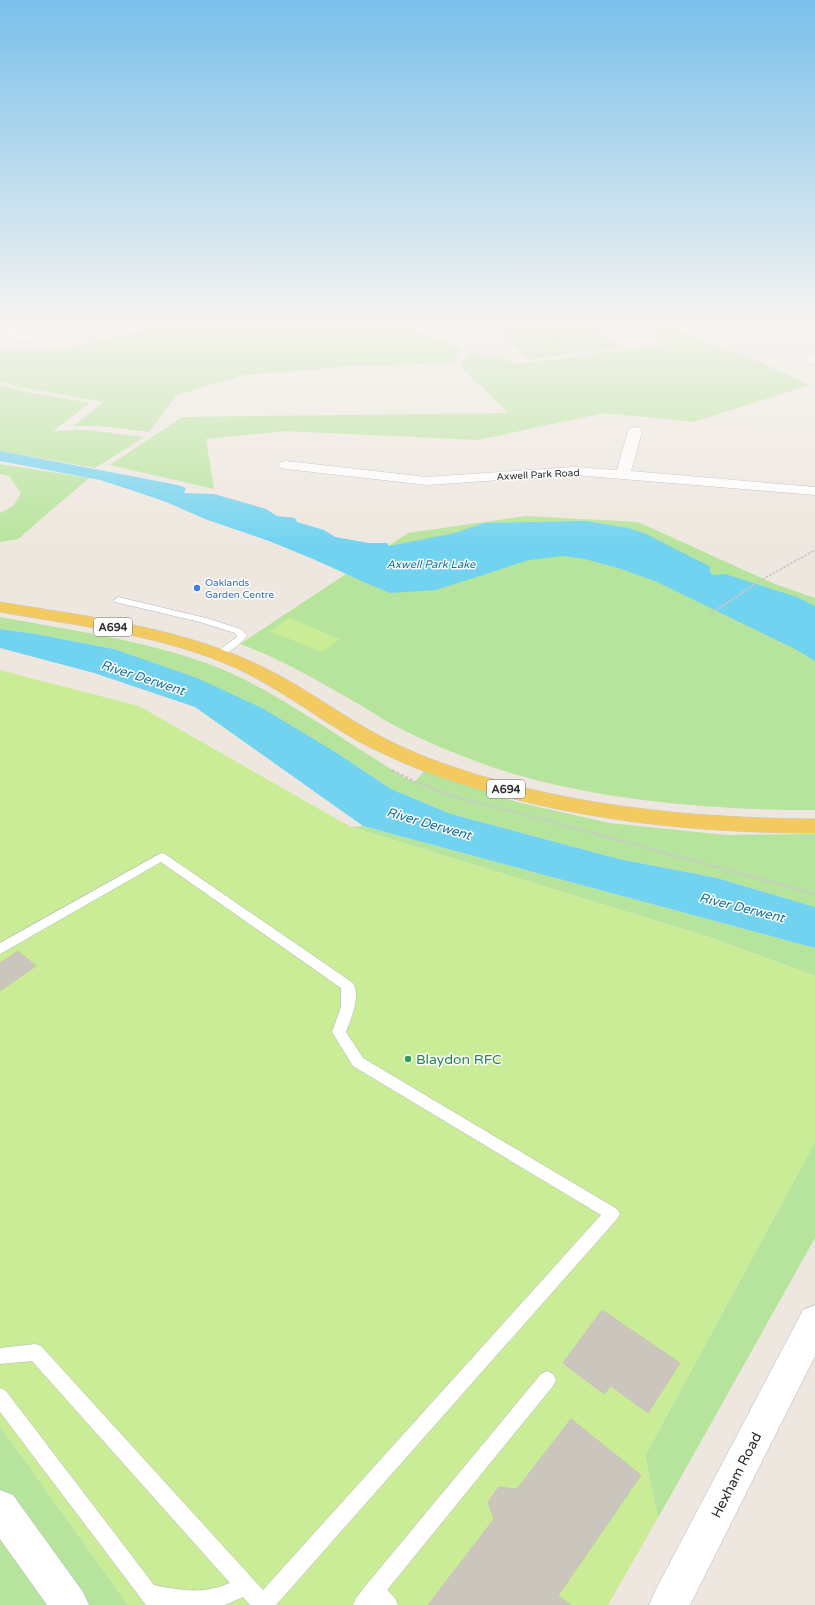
<svg xmlns="http://www.w3.org/2000/svg" width="815" height="1605" font-family="'Varela Round',sans-serif">
  <style>
    .green { fill: #b7e49c }
    .pitch { fill: #cbec97 }
    .water { fill: #72d3f0 }
    .building { fill: #cac5bd; stroke: #cac3b8 }
    .lines { fill: none; stroke-linecap: round; stroke-linejoin: round }
    .lane-casing { stroke: #b3b6c0; stroke-width: 1 }
    .street-casing { stroke: #b3b6c0; stroke-width: 1 }
    .secondary-casing { stroke: #b3b6c0; stroke-width: 1 }
    .primary-casing { stroke: #c8c8c8; stroke-width: 1 }
    .path-far2 { stroke: #c8c8c8; stroke-width: 1.5; stroke-dasharray: 2 1; stroke-linecap: butt }
    .path-far1 { stroke: #c8c8c8; stroke-width: 2; stroke-dasharray: 2.5 1.5; stroke-linecap: butt }
    .path { stroke: #c8c8c8; stroke-width: 2.5; stroke-dasharray: 3 2; stroke-linecap: butt }
    .lane { fill: #fff; fill-rule: evenodd }
    .street { fill: #fff; fill-rule: evenodd }
    .secondary { fill: #fff; fill-rule: evenodd }
    .primary { fill: #f2ca60; fill-rule: evenodd }
    .shop-dot { fill: #3f7fe0; stroke: #fff; stroke-width: 1.5 }
    .leisure-dot { fill: #2e9e5b; stroke: #fff; stroke-width: 1.5 }
    .labels { text-anchor: middle; stroke-width: 3; stroke-linejoin: round; paint-order: stroke }
    .far-street-label { font-size: 10px; fill: #2d2d2d; stroke: #fff }
    .far-shop-label { font-size: 10px; fill: #366cbe; stroke: #fff; text-anchor: start }
    .far-water-label { font-size: 11px; font-style: italic; fill: #0d73a0; stroke: #fff }
    .shield { fill: #fff; stroke: #6c6c6c; stroke-width: 1 }
    .shield-label { font-size: 11px; font-weight: bold; fill: #2d2d2d }
    .water-label { font-size: 13px; font-style: italic; fill: #0d73a0; stroke: #fff }
    .near-leisure-label { font-size: 14px; fill: #27864d; stroke: #fff; text-anchor: start }
    .near-street-label { font-size: 14px; fill: #2d2d2d; stroke: #fff }
  </style>
  <rect width="100%" height="100%" fill="#eee7df"/>
  <path class="green" d="M360 321H420L407 326 462 349 453 363 353 366 244 375 177 395 149 432 101 426H73L104 402 19 387 0 381V351H57L125 335 149 327H292Z
    M488 321H588L620 347 529 360Z
    M641 325 673 326 710 345 745 355 810 385 693 422 604 413 478 440 285 431 206 439 214 489 110 465 182 417 508 413 460 365 470 353 500 356 515 364 671 344Z
    M0 385 28 392 90 403 53 431 87 430 144 437 95 468 0 451Z
    M0 464 89 478 18 539 0 542V513L13 506 21 493 9 476 0 474Z
    M526 516 638 522 775 584 815 598V810C720 810 613 802 521 776 482 765 442 749 405 731 388 723 371 711 355 702 317 680 281 659 240 644L408 533Z
    M0 617C70 630 142 640 209 664 247 678 282 700 316 721 345 740 375 759 405 778L415 782 424 771 517 802 609 823 726 835 815 834V907L717 878 619 859 451 814 391 789 337 753 114 649 36 634 0 629Z
    M363 826 815 948V976L709 937 351 827Z
    M815 1142V1238L658 1518 645 1456Z
    M0 1426 128 1605H0Z"/>
  <path class="pitch" d="M289 618 340 639 322 652 270 631Z
    M0 670 139 706 351 827 709 937 815 976V1142L645 1456 658 1518 608 1605H128L0 1426Z"/>
  <path class="water" d="M0 451 178 485 186 488 184 493 214 494 266 509 277 516 295 518 297 522 324 530 335 537 369 543H387L389 546 455 533 484 523 586 521 628 528 644 533 711 567 709 571 713 575 725 574 797 597 815 606V661L795 649 657 582 621 569 585 559 562 556 529 560 436 590 391 593 375 587 313 559 269 541 205 519 166 502 137 492 100 480 0 461Z
    M0 629 36 634 114 649 197 678 262 708 337 753 391 789 451 814 619 859 717 878 815 907V948L363 826 195 707 94 673 0 648Z"/>
  <path class="building" d="M18 951 36 966 0 991V963Z
    M602 1310 680 1363 648 1413 611 1386 604 1394 563 1363Z
    M571 1419 641 1475 558 1596 571 1605H428L494 1519 488 1502 499 1487 517 1489Z"/>
  <g class="lines">
    <g class="lane-casing">
      <path id="lane" d="M631 321H638L635 324 636 325 657 341V343H653L631 327 629 323Z
        M118 597 206 618 241 629 247 635C244 642 222 659 215 657L213 655 215 653 237 637 235 633 200 622 115 602 114 600Z
        M161 853 165 854 353 983C361 997 351 1018 346 1032L363 1058 617 1209 620 1214 617 1219 276 1605H250L243 1597 225 1605H146L0 1412V1388L6 1391 154 1585C181 1591 204 1594 230 1583L32 1361 0 1364V1348L35 1344 41 1346 263 1590 601 1215 353 1066 332 1032 341 1007V988L161 862 0 954V943Z
        M547 1371 553 1374 556 1380 553 1386 387 1590 395 1598 398 1605H353L356 1598 367 1584 541 1374Z"/>
    </g>
    <g class="street-casing">
      <path id="street" d="M0 321H9V324C22 336 27 334 43 331L49 334 47 336 29 340 15 339 11 338 0 328Z
        M97 321H119C115 326 104 326 98 324Z
        M811 355 815 356V364L807 361 805 359 807 357Z
        M635 427 640 428 642 431 631 471 815 487V495L574 475 427 485 286 469 281 468 279 465 281 462 286 461 427 477 574 467 617 470 628 431 630 428Z
        M0 1490 13 1495 83 1592 89 1605H47L0 1539Z"/>
    </g>
    <g class="secondary-casing">
      <path id="secondary" d="M815 1305V1356L690 1605H649L655 1591 803 1310Z"/>
    </g>
    <g class="primary-casing">
      <path id="primary" d="M0 602C84 616 172 626 250 661 292 679 329 707 369 730 389 741 410 751 431 759 554 805 684 818 815 819V833C680 833 546 817 418 769 397 760 376 751 356 740 316 717 280 689 238 669 164 635 79 626 0 612Z"/>
    </g>
    <path class="path-far2" d="M493 321 531 357 613 345 582 321
      M533 321 568 351
      M501 328 567 321
      M519 345 601 337"/>
    <path class="path-far1" d="M709 615 758 582 815 550"/>
    <path class="path" d="M392 770C442 798 498 807 552 822 640 846 727 870 815 894"/>
    <use href="#lane" class="lane"/>
    <use href="#street" class="street"/>
    <use href="#secondary" class="secondary"/>
    <use href="#primary" class="primary"/>
  </g>
  <linearGradient id="sky" x2="0" y2="1"><stop stop-color="#79c0eb"/><stop offset="0.59" stop-color="#f7f4f1"/><stop offset="1" stop-color="#f7f4f1" stop-opacity="0"/></linearGradient>
  <rect width="815" height="546" fill="url(#sky)"/>
  <circle class="shop-dot" cx="197" cy="588" r="4"/>
  <circle class="leisure-dot" cx="408" cy="1059" r="4"/>
  <g class="labels">
    <g class="far-street-label">
      <text transform="translate(538 474) rotate(-3)" y="4">Axwell Park Road</text>
    </g>
    <g class="far-shop-label">
      <text x="205" y="586">Oaklands<tspan x="205" dy="12">Garden Centre</tspan></text>
    </g>
    <g class="far-water-label">
      <text x="431" y="568">Axwell Park Lake</text>
    </g>
    <g class="shield">
      <rect x="94" y="618" width="38" height="18" rx="3"/>
      <rect x="487" y="780" width="38" height="18" rx="3"/>
    </g>
    <g class="shield-label">
      <text x="113" y="631">A694</text>
      <text x="506" y="793">A694</text>
    </g>
    <g class="water-label">
      <text transform="translate(143 677) rotate(18)" y="5">River Derwent</text>
      <text transform="translate(429 823) rotate(16)" y="5">River Derwent</text>
      <text transform="translate(742 907) rotate(14)" y="5">River Derwent</text>
    </g>
    <g class="near-leisure-label">
      <text x="416" y="1064">Blaydon RFC</text>
    </g>
    <g class="near-street-label">
      <text transform="translate(736 1475) rotate(-63)" y="5">Hexham Road</text>
    </g>
  </g>
</svg>
